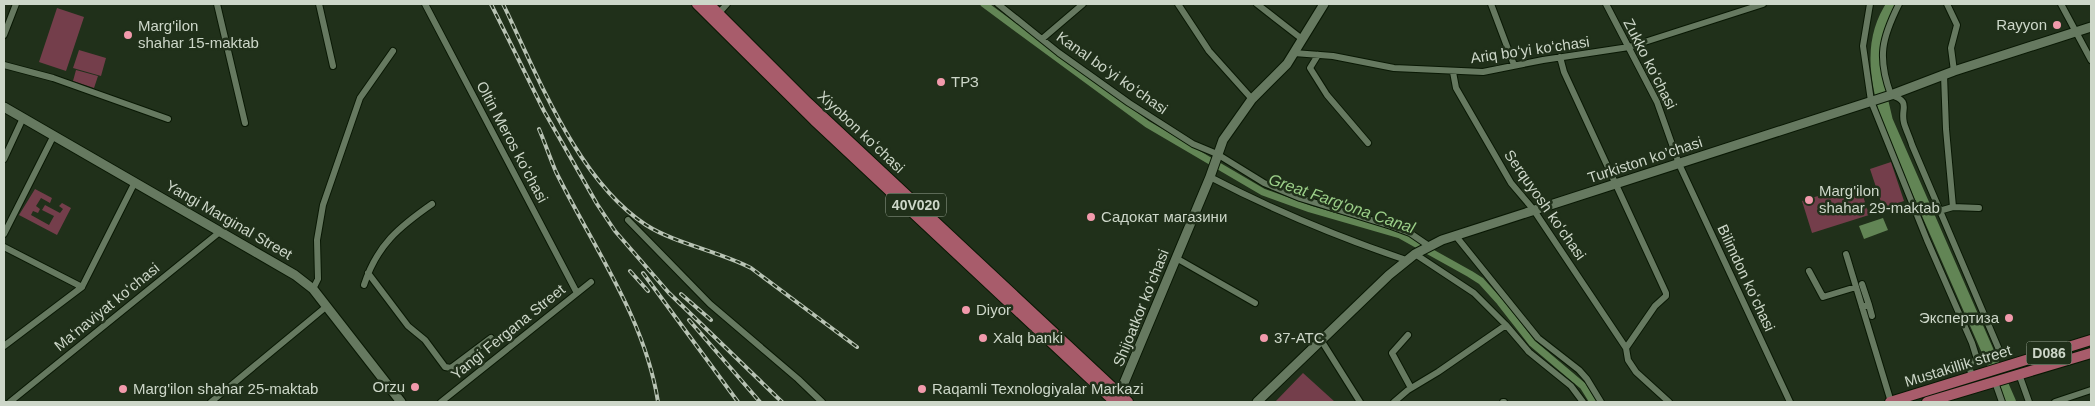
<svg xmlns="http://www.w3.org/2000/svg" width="2095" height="406" font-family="Helvetica,sans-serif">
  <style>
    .green { fill: #743e4b }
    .water { fill: #628555 }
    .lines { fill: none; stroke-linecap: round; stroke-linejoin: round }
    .canal { stroke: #628555; stroke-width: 7 }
    .river { stroke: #628555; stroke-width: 12 }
    .street-casing { stroke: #091804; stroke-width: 8 }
    .secondary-casing { stroke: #091804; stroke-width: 11 }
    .primary-casing { stroke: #091804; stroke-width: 12 }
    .street { stroke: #667960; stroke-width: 6 }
    .secondary { stroke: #667960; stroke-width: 9 }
    .primary { stroke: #a85c6b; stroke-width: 10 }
    .rail-casing { stroke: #b8c3b4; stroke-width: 4 }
    .rail { stroke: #20301a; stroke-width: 2; stroke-dasharray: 5.5; stroke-linecap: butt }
    .poi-dot { fill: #f29aac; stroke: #20301a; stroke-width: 2 }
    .labels { text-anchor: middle; stroke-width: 5; stroke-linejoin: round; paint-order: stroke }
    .shield { fill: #20301a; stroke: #99a594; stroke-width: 1 }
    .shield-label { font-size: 14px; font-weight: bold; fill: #cdd7c9 }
    .poi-label { font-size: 15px; fill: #cdd7c9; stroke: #20301a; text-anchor: start }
    .street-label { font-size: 15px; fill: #cdd7c9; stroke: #20301a }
    .water-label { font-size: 16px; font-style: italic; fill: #9cd089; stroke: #20301a }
  </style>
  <rect width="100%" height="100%" fill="#20301a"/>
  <path class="green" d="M57 8 84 17 66 71 39 62Z
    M79 50 106 58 101 76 73 68Z
    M76 70 98 76 94 88 73 81Z
    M1891 162 1904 201 1883 208 1870 169Z
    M1859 183 1869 215 1812 233 1802 201Z
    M35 189 52 198 50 203 41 198 36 206 40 209 38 213 33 211 31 215 49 225 54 216 42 210 45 205 60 213 63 209 59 206 62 203 71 208 57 235 19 215Z
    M1303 373 1335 402H1275Z"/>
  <path class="water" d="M1883 218 1888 230 1864 239 1859 226Z"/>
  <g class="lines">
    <path class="canal" d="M984 4 1147 124 1263 192 1310 209 1400 235 1470 274 1481 281 1500 302 1532 343 1583 386 1593 402"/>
    <path class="river" d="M1893 4C1867 42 1877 80 1887 121L2010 402"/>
    <g class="street-casing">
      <path id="street" d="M217 4 245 123
        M319 4 333 66
        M425 4 577 293
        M998 4 1059 53 1129 103 1193 144 1217 154 1264 183 1300 198 1391 226 1410 233 1429 246
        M1178 4 1209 51 1252 99
        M1257 4 1302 39
        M1491 4 1514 65
        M1606 4 1657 102 1679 164 1790 402
        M1870 4 1863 46 1871 101 1927 240 1972 343 1977 359 1969 365 1972 377
        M1899 4C1882 38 1877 57 1891 95 1912 102 1900 108 1904 123 1906 130 1910 138 1912 145L2000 352
        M1947 4 1957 25 1951 48 1954 71
        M2061 4 2091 60
        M718 14 727 4
        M4 35 16 4
        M1042 39 1083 4
        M1294 53 1333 56 1394 68 1483 72 1543 60 1629 47 1763 4
        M1318 55 1310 68 1327 95 1368 143
        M1560 57 1564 72 1666 293V296L1655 306 1626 348 1628 360 1636 372 1669 402
        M4 65 53 78 168 119
        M1453 72 1456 88 1511 183 1533 209 1626 348
        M4 159 23 118
        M1210 177C1273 210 1338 237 1406 260
        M1953 207 1979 208
        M1939 211 1953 207 1946 129 1944 75
        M628 220 710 304 798 379 822 402
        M4 234 54 135
        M1455 235 1538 338 1579 370 1587 379 1601 402
        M4 247 82 287 135 182
        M1846 254 1891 402
        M1176 258 1255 303
        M1809 271 1823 297 1856 287
        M368 273 408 326 425 340 445 367 451 368 491 338
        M364 285C377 245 399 227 432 204
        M313 289 318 279 317 240 323 205 360 98 393 51
        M1869 305 1872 316
        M1862 307 1869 305 1862 284
        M1506 325 1529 352 1571 386 1583 402
        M1408 335 1392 353 1411 388
        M1321 340 1360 402
        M4 346 82 287
        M2019 374 2029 402
        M1995 382 2002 402
        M10 402 221 231
        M211 402 327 306
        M441 402 591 282
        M1394 402 1408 390 1438 372 1506 325 1474 293 1415 254
        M1503 402H1504
        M2055 402 2091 390"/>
    </g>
    <g class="secondary-casing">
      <path id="secondary" d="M4 107 295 275 313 289 401 402
        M1118 393 1124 383 1210 177 1223 140 1252 99 1287 64 1324 4
        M1257 402 1389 275 1415 254 1442 240 1891 95 1954 71 2091 27"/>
    </g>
    <g class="primary-casing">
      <path id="primary" d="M697 4 814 120 1115 402
        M709 4 807 102 1128 402
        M1890 402 2091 340
        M1927 402 2091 353"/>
    </g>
    <use href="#street" class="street"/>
    <use href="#secondary" class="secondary"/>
    <use href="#primary" class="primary"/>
    <g class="rail-casing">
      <path id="rail" d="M491 4 544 111 597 204 615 231 669 293 782 402
        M503 4C538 76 577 180 646 225 676 244 718 251 751 268L857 347
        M539 129C545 143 550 158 556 172 593 247 645 318 658 402
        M630 271 648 291
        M643 273 738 402
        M681 294 711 320
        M689 320 760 402"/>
    </g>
    <use href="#rail" class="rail"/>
  </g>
  <g class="poi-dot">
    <circle cx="2057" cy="25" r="5"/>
    <circle cx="128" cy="35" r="5"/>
    <circle cx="941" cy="82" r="5"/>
    <circle cx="1809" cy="200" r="5"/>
    <circle cx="1091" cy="217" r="5"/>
    <circle cx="966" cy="310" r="5"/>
    <circle cx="2009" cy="318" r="5"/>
    <circle cx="983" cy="338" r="5"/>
    <circle cx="1264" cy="338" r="5"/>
    <circle cx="415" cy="387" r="5"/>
    <circle cx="123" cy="389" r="5"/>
    <circle cx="922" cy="389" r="5"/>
  </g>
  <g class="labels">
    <g class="shield">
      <rect x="886" y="193.5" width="60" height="23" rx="4"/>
      <rect x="2026.5" y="341.5" width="45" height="23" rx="4"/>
    </g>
    <g class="shield-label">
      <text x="916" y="210">40V020</text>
      <text x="2049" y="358">D086</text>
    </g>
    <g class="poi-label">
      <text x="2047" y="30" text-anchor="end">Rayyon</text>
      <text x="138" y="31">Marg'ilon<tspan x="138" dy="17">shahar 15-maktab</tspan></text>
      <text x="951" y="87">ТРЗ</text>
      <text x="1819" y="196">Marg'ilon<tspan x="1819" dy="17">shahar 29-maktab</tspan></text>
      <text x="1101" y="222">Садокат магазини</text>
      <text x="976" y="315">Diyor</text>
      <text x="1999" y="323" text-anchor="end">Экспертиза</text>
      <text x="993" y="343">Xalq banki</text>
      <text x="1274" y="343">37-АТС</text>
      <text x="405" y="392" text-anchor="end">Orzu</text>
      <text x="133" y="394">Marg'ilon shahar 25-maktab</text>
      <text x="932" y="394">Raqamli Texnologiyalar Markazi</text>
    </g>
    <g class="street-label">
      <text transform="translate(1530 50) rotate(-8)" y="5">Ariq boʻyi koʻchasi</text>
      <text transform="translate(1650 64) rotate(63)" y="5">Zukko koʻchasi</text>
      <text transform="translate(1112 73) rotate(35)" y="5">Kanal boʻyi koʻchasi</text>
      <text transform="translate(861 132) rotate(43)" y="5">Xiyobon koʻchasi</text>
      <text transform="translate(512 142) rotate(62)" y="5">Oltin Meros koʻchasi</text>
      <text transform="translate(1645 160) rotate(-18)" y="5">Turkiston ko’chasi</text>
      <text transform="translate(1545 205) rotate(55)" y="5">Serquyosh koʻchasi</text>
      <text transform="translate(229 220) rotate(30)" y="5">Yangi Marginal Street</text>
      <text transform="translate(1746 278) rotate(65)" y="5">Bilimdon koʻchasi</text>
      <text transform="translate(107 307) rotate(-39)" y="5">Maʻnaviyat koʻchasi</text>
      <text transform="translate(1141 308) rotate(-68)" y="5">Shijoatkor koʻchasi</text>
      <text transform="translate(508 332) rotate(-39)" y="5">Yangi Fergana Street</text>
      <text transform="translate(1958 366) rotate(-17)" y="5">Mustakillik street</text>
    </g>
    <g class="water-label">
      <text transform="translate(1342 203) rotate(19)" y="6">Great Farg'ona Canal</text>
    </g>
  </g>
  <rect width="2095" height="406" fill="none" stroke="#cdd7c9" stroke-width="10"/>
</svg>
